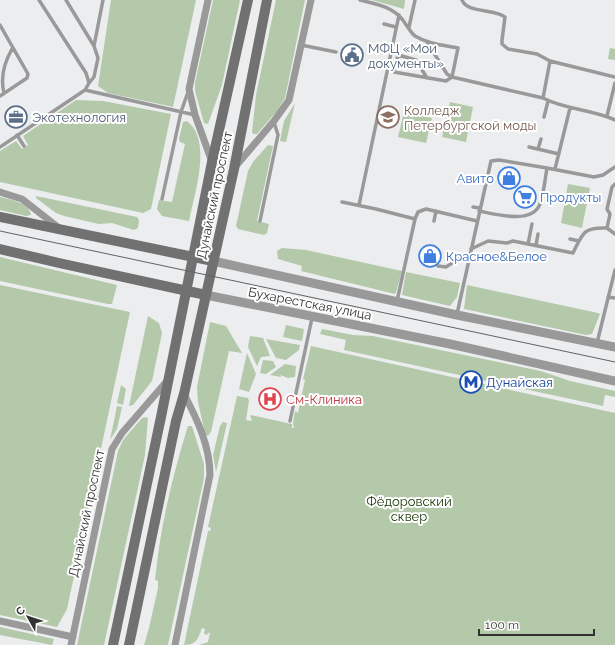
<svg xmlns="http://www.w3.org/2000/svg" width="615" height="645" font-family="Raleway,sans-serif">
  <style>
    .green { fill: #b3c9a9 }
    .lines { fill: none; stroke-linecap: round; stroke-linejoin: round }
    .service { stroke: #99999a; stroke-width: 3.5 }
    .minor { stroke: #99999a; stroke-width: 7 }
    .tertiary { stroke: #99999a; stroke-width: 9 }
    .secondary { stroke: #717172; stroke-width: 10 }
    .tram { stroke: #616263; stroke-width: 1 }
    .labels { text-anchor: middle; stroke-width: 4; stroke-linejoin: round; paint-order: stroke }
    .service-label { font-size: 13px; fill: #4e5e75; stroke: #fff; text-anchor: start }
    .education-label { font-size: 13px; fill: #785e54; stroke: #fff; text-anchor: start }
    .shop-label { font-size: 13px; fill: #366cbe; stroke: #fff; text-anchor: start }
    .street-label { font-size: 13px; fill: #323233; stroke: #fff }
    .transit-label { font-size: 13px; fill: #164399; stroke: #fff; text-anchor: start }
    .health-label { font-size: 13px; fill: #be3a42; stroke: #fff; text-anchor: start }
    .park-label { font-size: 13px; fill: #173503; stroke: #fff }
  </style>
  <rect width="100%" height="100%" fill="#ebedef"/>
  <path class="green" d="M111 0H196L173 107 108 93 98 86Z
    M213 0H240L222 85 208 124 204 123 195 91V83Z
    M276 0H305L285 98 277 111 257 134H253L252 132 256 95Z
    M372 0H405L404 9Z
    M610 48 615 49V60L608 59Z
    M76 100 103 101 171 114 151 209 143 213 0 182V151L16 141 22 149 28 145 23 136Z
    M450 102 473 107 466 142 442 137Z
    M295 103 286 142 280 141 284 121Z
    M404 112 432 118 426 143 398 137Z
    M187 121C213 141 194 194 189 221L162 216 157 209 159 200 172 202 185 144 180 142 179 139 183 122Z
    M268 145 273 146 257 221 269 224 267 233 264 235 238 229 236 226 248 171 253 162Z
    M568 184 590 188 582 228 561 223Z
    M36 196 137 217 139 220 138 228 134 230 112 223 99 224 64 216 56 213 36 198Z
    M0 197C10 199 30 203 31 215L26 216 0 210Z
    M282 248 306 250 402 271 396 292 395 294 301 271 302 266 278 259 277 251Z
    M0 257 117 285 112 304H108L0 281Z
    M406 272 460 283 457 297 450 306 402 295Z
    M0 285 130 312 67 609 57 627 0 615Z
    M467 285 598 313 600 314 592 334 586 335 464 309Z
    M148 316 159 323 162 333 152 381 133 405 129 406Z
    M210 322 226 326 242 353 229 351 211 432 208 436 205 434 198 402 197 387Z
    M286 325 304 329 302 341 283 337Z
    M322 329 353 335 373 336 541 371 570 381 615 391V397L605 395 603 406 344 350 346 340 320 334Z
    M250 336 263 338 270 356 261 357 257 366 248 347Z
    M266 339 300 345 299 350 286 360 276 358Z
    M311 346 615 413V645H199L208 642 210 632 206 635 204 633 205 629 202 628C198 639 196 645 184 645L208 531H210L211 528 208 527 237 396 248 398 249 401 246 420 252 421 250 415 292 424V428H294L293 423 295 411 298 413 305 380 303 379Z
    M247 353 256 374 249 392 239 389Z
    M263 360 273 361 276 367 266 374 260 373Z
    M285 364 296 366 295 377 288 378 280 375 281 377 270 375Z
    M121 385 126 389 123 405 117 403Z
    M117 406 122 407 117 429 110 440Z
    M146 417 148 418 145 455 104 645H77L118 451 123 440 142 418Z
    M223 422 227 423 216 472 213 455 220 426Z
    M188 426H192L204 464V478L168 645H144L149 628 158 588V581L155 580C160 528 172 477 188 426Z
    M0 627 54 639 52 645 0 635Z"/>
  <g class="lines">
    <path class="service" d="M66 0 94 46
      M360 0C375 4 391 6 402 19 406 24 411 33 415 36 428 44 443 45 458 48L452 77 446 81 394 72 398 55 416 60 427 78
      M462 0C468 14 494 8 505 17L502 40V44L508 49 537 54 550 61 615 77
      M384 24 396 27
      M0 25 28 74 27 78 0 96
      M409 27 415 0
      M427 42 447 74 452 77 543 98
      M301 45 336 52
      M550 61 543 98C566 110 592 109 615 120
      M89 83 94 77 98 58 94 46 103 0
      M85 90 195 115
      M4 93C0 77 4 63 12 49
      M607 116 615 83
      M544 117 548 101
      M17 135 24 146
      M0 147 85 90 89 83 86 73 39 0
      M529 147 559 154
      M538 149 541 139
      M555 169 570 108
      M162 199 181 112 188 92
      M342 202 376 209 415 219
      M359 205 399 15
      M473 207 480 208
      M479 211C495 214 532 225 540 204 544 193 545 179 547 168L594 177 603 175 615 167
      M260 221 278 135 274 122
      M434 221 436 211
      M607 228 610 214 607 209 612 187 615 184
      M570 239 579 241
      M528 244 532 224
      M536 245 538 234
      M471 249 488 241 507 243 513 241 573 253C583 233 583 227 607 228L615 234
      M438 266 446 267 463 256H469
      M608 297 615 298
      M397 301 415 219 418 212 426 209 477 221
      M457 314 491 161 499 160 547 168
      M597 343 615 270
      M290 421 312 318"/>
    <path class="minor" d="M208 0 189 89 195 115 212 162
      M235 167 274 121 289 100 311 0
      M0 192 22 199 59 228
      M0 621 73 637
      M71 645 112 449 122 433 167 381
      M175 645 210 475C210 446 197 419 184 394"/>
    <path class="tertiary" d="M213 261 457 315 615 347
      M206 295 450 344 615 381"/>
    <path class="secondary" d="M0 217 213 261
      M0 249 59 263 206 295
      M113 645 161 417 212 162 248 0
      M129 645 176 421 184 394 234 169 267 0"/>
    <path class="tram" d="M0 231 615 362"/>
  </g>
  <defs>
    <g id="civic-ring" transform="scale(1.15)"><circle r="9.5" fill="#fff" stroke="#5c6f8a" stroke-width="1.5"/><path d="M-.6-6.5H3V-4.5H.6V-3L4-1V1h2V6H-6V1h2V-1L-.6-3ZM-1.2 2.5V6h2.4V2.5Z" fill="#5c6f8a"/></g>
    <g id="office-ring" transform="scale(1.15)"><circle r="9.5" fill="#fff" stroke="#5c6f8a" stroke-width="1.5"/><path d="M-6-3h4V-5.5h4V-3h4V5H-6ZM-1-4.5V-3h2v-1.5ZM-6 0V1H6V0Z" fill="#5c6f8a"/></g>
    <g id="university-ring" transform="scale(1.15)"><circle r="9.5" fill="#fff" stroke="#8d6e63" stroke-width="1.5"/><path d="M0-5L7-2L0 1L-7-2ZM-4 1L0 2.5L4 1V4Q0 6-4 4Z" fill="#8d6e63"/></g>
    <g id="shop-ring" transform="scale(1.15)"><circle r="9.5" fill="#fff" stroke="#3f7fe0" stroke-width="1.5"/><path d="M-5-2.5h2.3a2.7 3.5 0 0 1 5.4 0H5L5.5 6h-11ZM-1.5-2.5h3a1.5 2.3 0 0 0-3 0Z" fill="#3f7fe0"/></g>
    <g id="supermarket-ring" transform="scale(1.15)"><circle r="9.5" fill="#fff" stroke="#3f7fe0" stroke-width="1.5"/><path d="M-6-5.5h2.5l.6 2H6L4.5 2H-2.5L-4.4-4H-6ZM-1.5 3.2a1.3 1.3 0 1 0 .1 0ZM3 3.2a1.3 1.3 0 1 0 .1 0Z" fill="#3f7fe0"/></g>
    <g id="metro-ring" transform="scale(1.15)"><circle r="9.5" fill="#fff" stroke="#1a4fb4" stroke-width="1.5"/><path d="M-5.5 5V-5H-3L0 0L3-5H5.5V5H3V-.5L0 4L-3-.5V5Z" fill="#1a4fb4"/></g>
    <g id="hospital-ring" transform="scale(1.15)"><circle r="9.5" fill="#fff" stroke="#e0444e" stroke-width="1.5"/><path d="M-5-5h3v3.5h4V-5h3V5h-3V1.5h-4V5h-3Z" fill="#e0444e"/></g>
  </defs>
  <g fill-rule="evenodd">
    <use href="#civic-ring" x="352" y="55"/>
    <use href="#office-ring" x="16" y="117"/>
    <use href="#university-ring" x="388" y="117"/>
    <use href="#shop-ring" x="509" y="178"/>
    <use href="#supermarket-ring" x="525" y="197"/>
    <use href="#shop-ring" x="430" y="256"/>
    <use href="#metro-ring" x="471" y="382"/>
    <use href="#hospital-ring" x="270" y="399"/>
  </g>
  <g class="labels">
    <g class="service-label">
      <text x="368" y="53">МФЦ «Мои<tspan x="368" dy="15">документы»</tspan></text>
      <text x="32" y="122">Экотехнология</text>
    </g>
    <g class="education-label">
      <text x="404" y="115">Колледж<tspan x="404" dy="15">Петербургской моды</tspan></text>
    </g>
    <g class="shop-label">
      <text x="494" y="183" text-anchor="end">Авито</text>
      <text x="540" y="202">Продукты</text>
      <text x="446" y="261">Красное&amp;Белое</text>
    </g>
    <g class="street-label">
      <text transform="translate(214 195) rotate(-78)" y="5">Дунайский проспект</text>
      <text transform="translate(310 303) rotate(11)" y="5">Бухарестская улица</text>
      <text transform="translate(86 513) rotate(-78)" y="5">Дунайский проспект</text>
    </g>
    <g class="transit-label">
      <text x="486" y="387">Дунайская</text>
    </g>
    <g class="health-label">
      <text x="286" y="404">См-Клиника</text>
    </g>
    <g class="park-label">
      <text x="409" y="506">Фёдоровский<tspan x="409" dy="15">сквер</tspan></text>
    </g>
  </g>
  <g transform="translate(28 617) rotate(309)" stroke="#ffffff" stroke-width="3" paint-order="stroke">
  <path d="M0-3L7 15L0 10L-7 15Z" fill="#323233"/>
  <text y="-6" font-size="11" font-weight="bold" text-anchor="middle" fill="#323233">С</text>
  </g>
  <path d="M479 629v6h115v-6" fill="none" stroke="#323233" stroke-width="2"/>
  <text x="485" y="629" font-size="12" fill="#323233" stroke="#ffffff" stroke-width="3" paint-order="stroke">100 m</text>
</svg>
